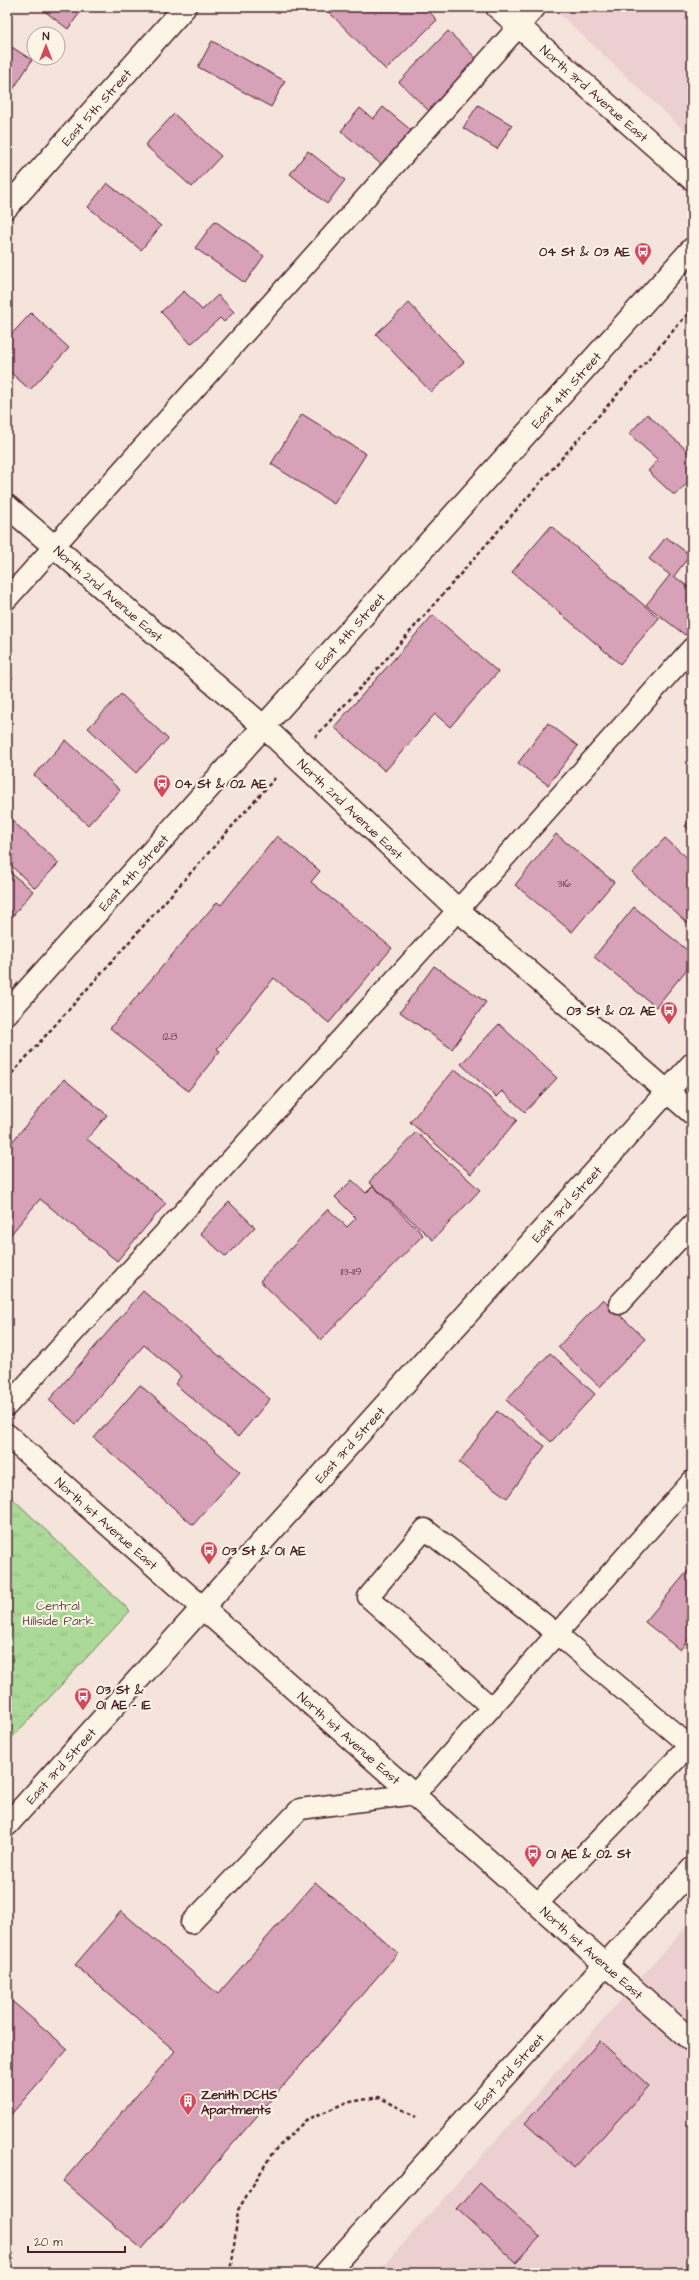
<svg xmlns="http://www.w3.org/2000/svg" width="699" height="2280" font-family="'Architects Daughter',sans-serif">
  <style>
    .built { fill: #ecd0d1 }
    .grass { fill: url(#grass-tufts); stroke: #7a7c62 }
    .building { fill: #d7a1b8; stroke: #4a1f2b }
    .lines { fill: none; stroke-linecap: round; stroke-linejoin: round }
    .service-casing { stroke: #4a1f2b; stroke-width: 23 }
    .minor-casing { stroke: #4a1f2b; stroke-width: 25 }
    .tertiary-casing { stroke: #4a1f2b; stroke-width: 25 }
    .path { stroke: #4a1f2b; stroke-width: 2.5; stroke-dasharray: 4 3; stroke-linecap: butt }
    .service { stroke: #fcf5e5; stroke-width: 20 }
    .minor { stroke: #fcf5e5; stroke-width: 22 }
    .tertiary { stroke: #fcf5e5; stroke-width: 22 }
    .labels { text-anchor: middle; stroke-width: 4; stroke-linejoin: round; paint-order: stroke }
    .number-label { font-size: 11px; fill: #6d404e }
    .street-label { font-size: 13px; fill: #4a1f2b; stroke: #fcf5e5 }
    .poi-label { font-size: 13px; font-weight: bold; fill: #4a1f2b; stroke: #fcf5e5; text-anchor: start }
    .park-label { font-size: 13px; fill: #624e46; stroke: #fcf5e5 }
  </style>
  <defs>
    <pattern id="grass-tufts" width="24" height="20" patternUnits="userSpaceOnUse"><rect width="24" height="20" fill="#abd998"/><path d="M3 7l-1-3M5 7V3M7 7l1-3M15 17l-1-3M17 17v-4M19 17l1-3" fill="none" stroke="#95ba83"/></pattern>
  </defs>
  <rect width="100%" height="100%" fill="#f5e4dc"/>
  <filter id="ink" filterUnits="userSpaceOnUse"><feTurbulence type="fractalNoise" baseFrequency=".025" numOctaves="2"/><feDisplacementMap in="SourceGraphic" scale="8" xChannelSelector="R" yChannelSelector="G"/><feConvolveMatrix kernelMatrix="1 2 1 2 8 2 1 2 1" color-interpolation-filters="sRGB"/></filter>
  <g filter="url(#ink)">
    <path class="built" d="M552 7H692V138Z
      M692 1920V2273H377Z"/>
    <path class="grass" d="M7 1493 130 1611 7 1743Z"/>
    <path class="building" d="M39 7H84L68 29Z
      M324 7H425L437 20 386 70Z
      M448 31 478 60 429 111 399 82Z
      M212 41 285 81 271 107 198 67Z
      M7 44 32 60 7 99Z
      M478 105 512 125 497 149 463 128Z
      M383 107 412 131 383 166 341 131 360 108 373 119Z
      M174 114 221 156 192 187 145 145Z
      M308 151 345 180 327 204 290 174Z
      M107 183 161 226 141 250 88 207Z
      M215 221 264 256 245 283 195 248Z
      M184 291 202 310 218 295 234 312 224 322 220 318 191 344 161 312Z
      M409 303 464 362 431 392 376 334Z
      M31 313 69 348 30 390 7 369V339Z
      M302 414 366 454 334 504 271 464Z
      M647 414 692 455V478L675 496 648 471 658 460 629 434Z
      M551 526 659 618 620 664 512 572Z
      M666 537 690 555 674 576 692 590V626L685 635 646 605 670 575 649 559Z
      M433 615 498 672 450 727 435 714 385 771 334 727Z
      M7 672 13 678 7 684Z
      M121 694 168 739 136 773 88 728Z
      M548 723 578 746 548 785 518 763Z
      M66 740 120 790 88 825 34 775Z
      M7 816 59 863 35 888 7 862Z
      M692 818V833L685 826Z
      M556 834 614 882 572 932 515 885Z
      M277 836 320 871 311 882 392 948 329 1023 274 978 217 1049 220 1051 188 1091 110 1028 217 902 221 905Z
      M665 838 692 862V918L687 923 632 873Z
      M7 870 33 891 7 923Z
      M634 907 692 954V963L656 1007 594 957Z
      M434 966 486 1002 452 1049 400 1012Z
      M499 1024 557 1078 525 1112 502 1091 496 1097 461 1064Z
      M455 1069 517 1120 471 1174 410 1122Z
      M64 1079 107 1115 87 1139 166 1203 117 1261 40 1199 7 1239V1148Z
      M416 1132 480 1190 433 1240 369 1182Z
      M352 1180 366 1193 373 1186 423 1235 321 1340 260 1281 328 1209 347 1227 356 1218 335 1197Z
      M229 1202 255 1227 226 1257 200 1233Z
      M143 1291 270 1399 238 1437 175 1384 181 1376 144 1345 76 1424 49 1400Z
      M603 1299 645 1339 600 1387 558 1347Z
      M550 1353 595 1394 551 1442 506 1400Z
      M140 1385 240 1472 193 1525 94 1438Z
      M497 1411 545 1446 507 1498 459 1463Z
      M692 1566V1635L680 1650 645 1622Z
      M315 1882 398 1953 142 2249 63 2181 175 2051 75 1965 121 1911 218 1994Z
      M7 1997 68 2049 7 2119Z
      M600 2041 649 2086 574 2168 525 2123Z
      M480 2183 540 2237 516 2263 457 2209Z"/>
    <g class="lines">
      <g class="service-casing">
        <path id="service" d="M7 599 536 7
          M619 1304 692 1225
          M7 1406 458 910 692 648
          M492 1708 368 1597 425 1529 557 1634 692 1748
          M537 1904 689 1746
          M191 1923 300 1809 415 1794 692 1481"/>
      </g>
      <g class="minor-casing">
        <g id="minor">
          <path id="s1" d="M7 207 185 7"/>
          <path id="s2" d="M7 506 263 726 458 910 692 1113"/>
          <path id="s3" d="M7 1435 692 2041"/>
        </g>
      </g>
      <g class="tertiary-casing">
        <g id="tertiary">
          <path id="s4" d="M497 7 692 179"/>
          <path id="s5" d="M7 1013 692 249"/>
          <path id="s6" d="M7 1825 692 1064"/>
          <path id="s7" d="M326 2273 692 1869"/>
        </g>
      </g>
      <path class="path" d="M315 737 374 673 692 309
        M7 1079 276 777
        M231 2273 238 2210 273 2152 306 2120 345 2103 379 2097 416 2117"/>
      <use href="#service" class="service"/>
      <use href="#minor" class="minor"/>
      <use href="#tertiary" class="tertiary"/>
    </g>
  </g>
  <defs>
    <g id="bus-pin" transform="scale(0.9)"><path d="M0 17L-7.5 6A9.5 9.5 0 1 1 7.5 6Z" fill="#d1495b" stroke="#fcf5e5"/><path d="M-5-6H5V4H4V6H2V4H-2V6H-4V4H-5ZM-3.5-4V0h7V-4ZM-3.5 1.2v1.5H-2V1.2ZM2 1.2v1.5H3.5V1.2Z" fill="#fff"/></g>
    <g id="building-pin" transform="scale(0.9)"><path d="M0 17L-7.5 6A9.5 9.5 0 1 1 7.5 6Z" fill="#d1495b" stroke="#fcf5e5"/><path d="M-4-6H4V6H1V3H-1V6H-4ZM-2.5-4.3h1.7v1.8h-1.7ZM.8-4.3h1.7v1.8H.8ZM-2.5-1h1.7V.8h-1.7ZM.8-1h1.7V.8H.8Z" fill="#fff"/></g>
  </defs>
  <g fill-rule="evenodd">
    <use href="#bus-pin" x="643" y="251"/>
    <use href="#bus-pin" x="162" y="783"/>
    <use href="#bus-pin" x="669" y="1010"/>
    <use href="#bus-pin" x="209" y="1550"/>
    <use href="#bus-pin" x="83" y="1696"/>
    <use href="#bus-pin" x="533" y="1853"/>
    <use href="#building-pin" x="188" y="2101"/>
  </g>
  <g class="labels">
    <g class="number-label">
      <text x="564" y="887">316</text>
      <text x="170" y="1040">128</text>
      <text x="351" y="1275">113-119</text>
    </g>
    <g class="street-label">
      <text dy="5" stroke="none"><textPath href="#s4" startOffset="130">North 3rd Avenue East</textPath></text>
      <text dy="5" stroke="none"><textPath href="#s1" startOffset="134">East 5th Street</textPath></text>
      <text dy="5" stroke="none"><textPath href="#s5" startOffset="837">East 4th Street</textPath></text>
      <text dy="5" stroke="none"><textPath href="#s2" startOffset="134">North 2nd Avenue East</textPath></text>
      <text dy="5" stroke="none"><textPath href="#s5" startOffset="513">East 4th Street</textPath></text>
      <text dy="5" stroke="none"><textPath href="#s2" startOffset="458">North 2nd Avenue East</textPath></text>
      <text dy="5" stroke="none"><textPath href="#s5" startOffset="189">East 4th Street</textPath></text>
      <text dy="5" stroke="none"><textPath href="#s6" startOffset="836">East 3rd Street</textPath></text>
      <text dy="5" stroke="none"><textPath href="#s6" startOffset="512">East 3rd Street</textPath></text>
      <text dy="5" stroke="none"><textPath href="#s3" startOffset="133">North 1st Avenue East</textPath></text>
      <text dy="5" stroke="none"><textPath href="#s3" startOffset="457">North 1st Avenue East</textPath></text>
      <text dy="5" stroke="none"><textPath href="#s6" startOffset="80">East 3rd Street</textPath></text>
      <text dy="5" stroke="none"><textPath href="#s3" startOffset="781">North 1st Avenue East</textPath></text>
      <text dy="5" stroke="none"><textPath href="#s7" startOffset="272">East 2nd Street</textPath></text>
    </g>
    <g class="poi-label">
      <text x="630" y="256" text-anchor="end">04 St &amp; 03 AE</text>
      <text x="175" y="788">04 St &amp; 02 AE</text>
      <text x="656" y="1015" text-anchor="end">03 St &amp; 02 AE</text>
      <text x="222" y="1555">03 St &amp; 01 AE</text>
      <text x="96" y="1694">03 St &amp;<tspan x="96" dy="15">01 AE - 1E</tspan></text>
      <text x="546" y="1858">01 AE &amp; 02 St</text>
      <text x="201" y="2099">Zenith DCHS<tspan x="201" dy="15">Apartments</tspan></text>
    </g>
    <g class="park-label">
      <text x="58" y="1610">Central<tspan x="58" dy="15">Hillside Park</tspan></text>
    </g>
  </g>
  <rect width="699" height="2280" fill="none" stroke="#fcf5e5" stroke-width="24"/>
  <rect x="12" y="12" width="675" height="2256" fill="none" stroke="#4a1f2b" stroke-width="1.5" filter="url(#ink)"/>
  <g transform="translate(46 46)"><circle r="19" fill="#fcf5e5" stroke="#b59f9b"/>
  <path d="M0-3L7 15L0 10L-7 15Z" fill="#d1495b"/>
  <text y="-6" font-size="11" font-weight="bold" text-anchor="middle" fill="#4a1f2b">N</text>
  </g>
  <path d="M28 2246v6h97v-6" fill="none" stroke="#4a1f2b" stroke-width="2"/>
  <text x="34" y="2246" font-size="12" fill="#4a1f2b" stroke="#fcf5e5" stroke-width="3" paint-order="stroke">20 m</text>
</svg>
